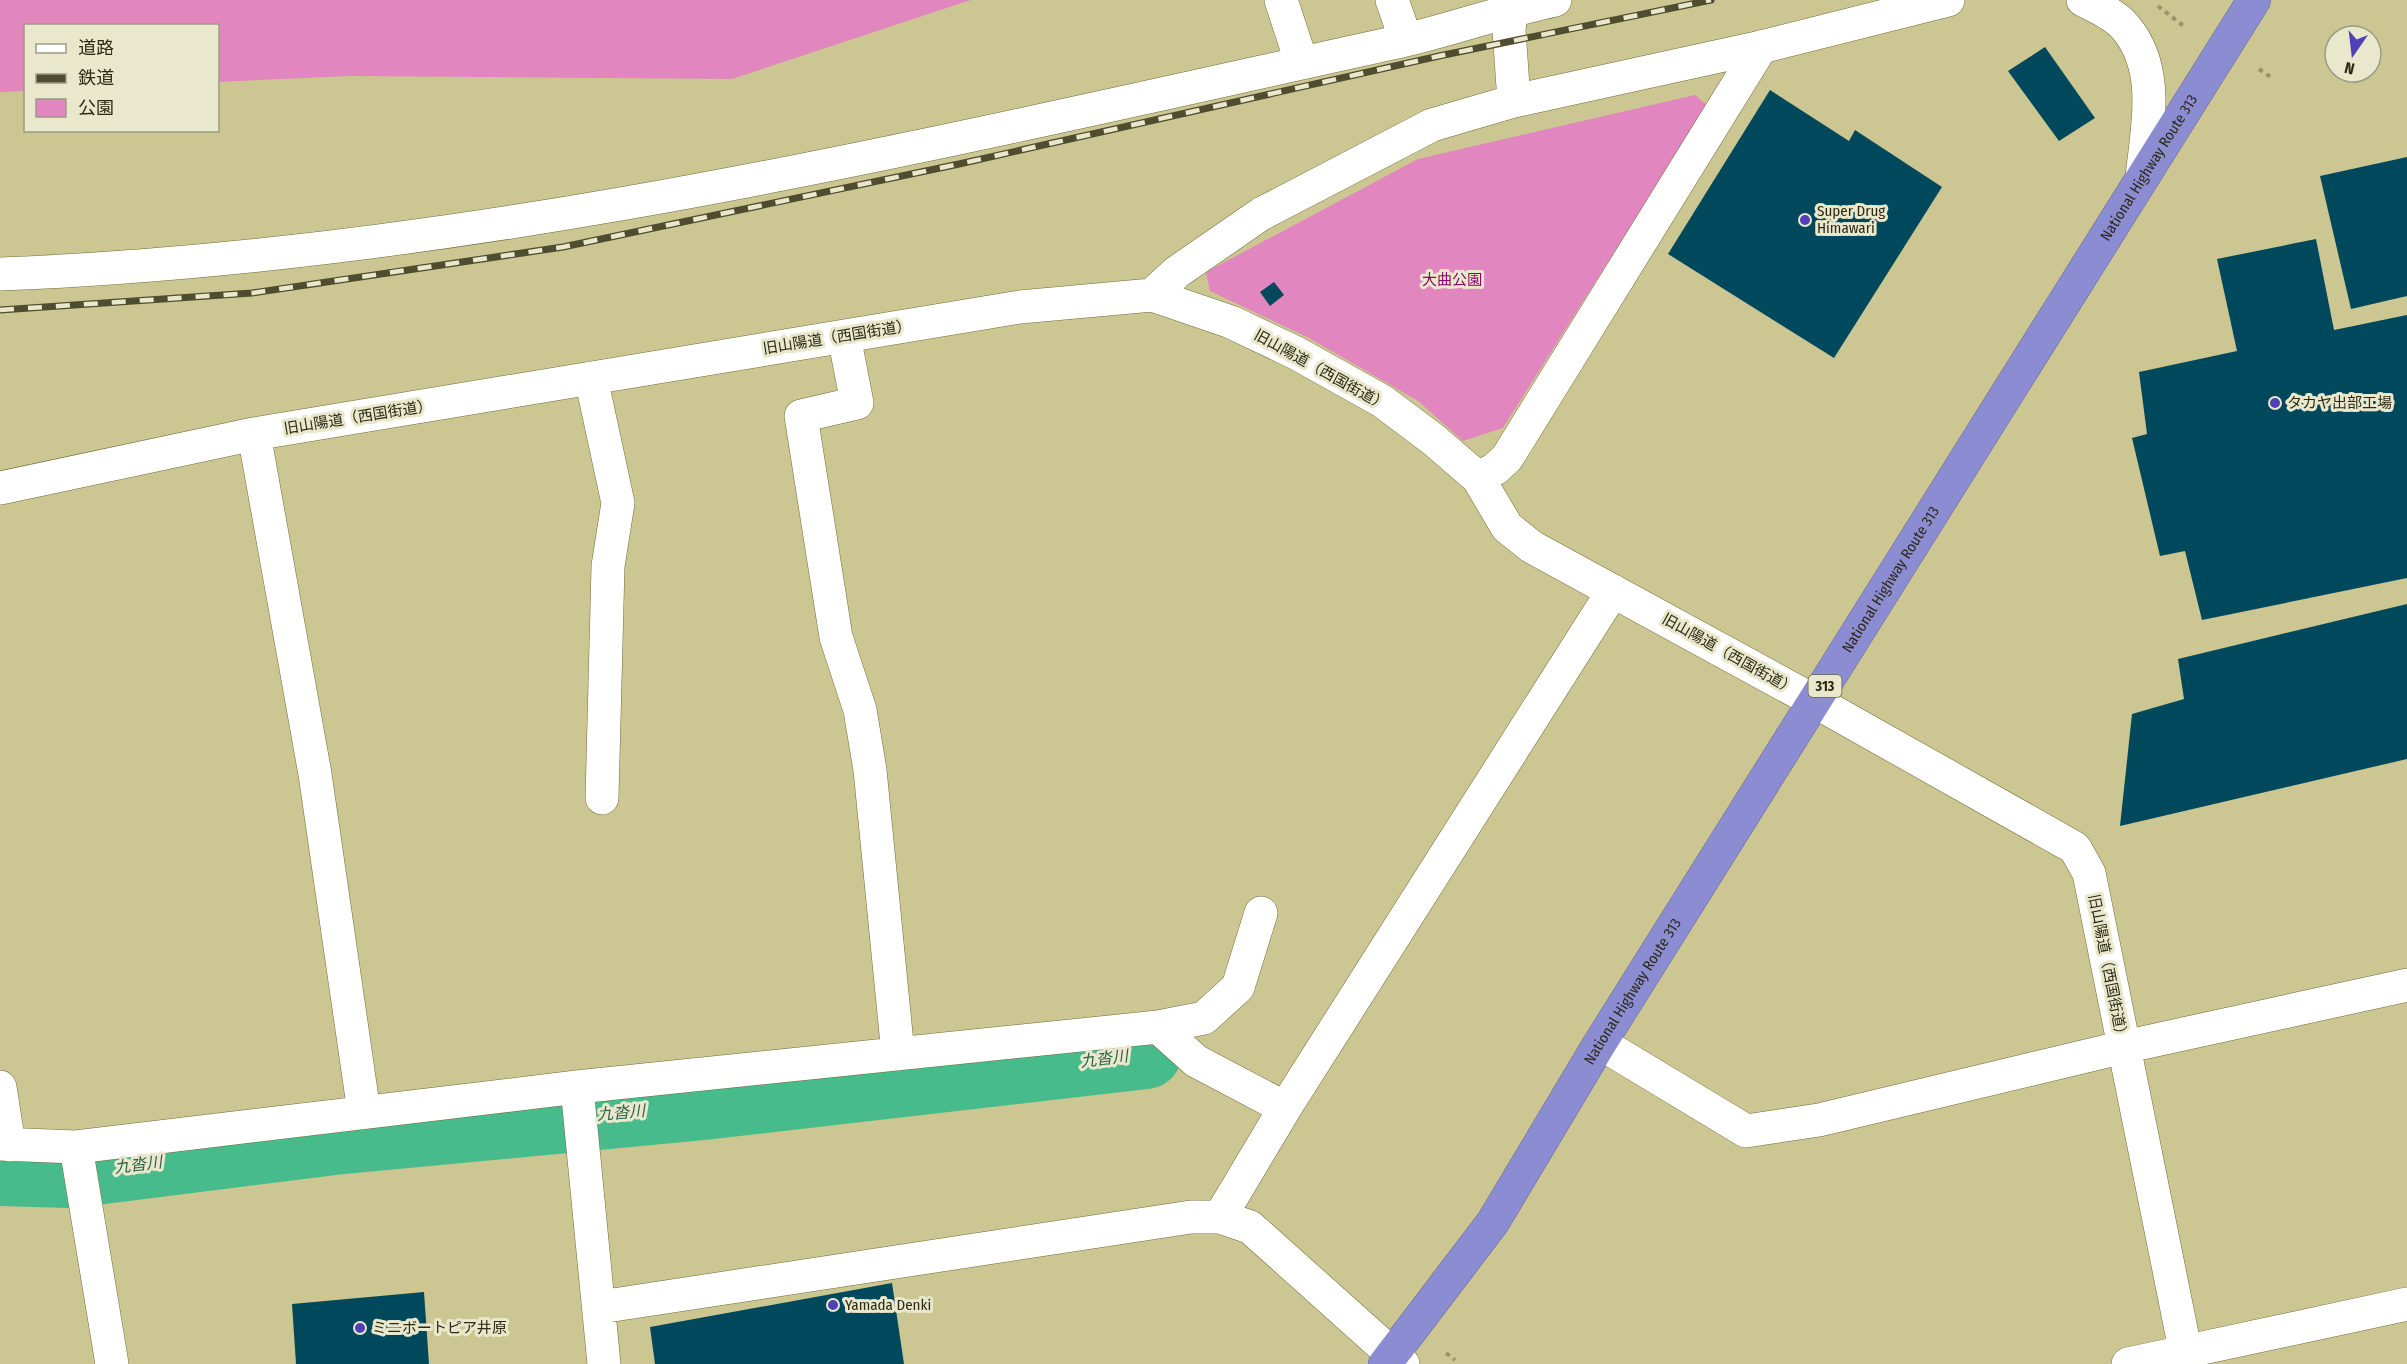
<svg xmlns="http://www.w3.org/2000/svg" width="2407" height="1364" font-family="'Fira Sans Condensed','Noto Sans JP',sans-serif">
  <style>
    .green { fill: #e186be }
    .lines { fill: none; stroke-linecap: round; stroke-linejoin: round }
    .river { stroke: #48bb8c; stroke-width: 72 }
    .building { fill: #00495c }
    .street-casing { stroke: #706b38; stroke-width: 34 }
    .secondary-casing { stroke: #706b38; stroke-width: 34 }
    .highway-casing { stroke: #6a6a90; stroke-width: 34 }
    .path { stroke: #99956a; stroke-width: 4; stroke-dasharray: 4.5 4.5; stroke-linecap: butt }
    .street { stroke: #fff; stroke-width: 33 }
    .secondary { stroke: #fff; stroke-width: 33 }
    .highway { stroke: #8c8cd3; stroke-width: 33 }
    .rail-casing { stroke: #4f4c30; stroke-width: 7 }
    .rail { stroke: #e9e7cc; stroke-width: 4.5; stroke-dasharray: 14; stroke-linecap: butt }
    .poi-dot { fill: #503fb6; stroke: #e9e7cc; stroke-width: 2 }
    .labels { text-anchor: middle; stroke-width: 6; stroke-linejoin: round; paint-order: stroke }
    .shield { fill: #e9e7cc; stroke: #65634c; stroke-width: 1.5 }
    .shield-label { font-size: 14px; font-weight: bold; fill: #2c2a15 }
    .street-label { font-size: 15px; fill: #2c2a15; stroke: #e9e7cc }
    .poi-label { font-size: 15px; fill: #2c2a15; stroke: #e9e7cc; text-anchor: start }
    .park-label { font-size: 15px; fill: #8e006b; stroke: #e9e7cc }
    .water-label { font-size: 16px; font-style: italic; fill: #266148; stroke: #e9e7cc }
  </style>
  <rect width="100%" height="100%" fill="#ccc792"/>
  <path class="green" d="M0 0H971L732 79 350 76 218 82V26H26L25 91 0 92Z
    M1695 95 1707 105 1503 428 1463 441 1418 401 1309 338 1210 291 1206 272 1418 159Z"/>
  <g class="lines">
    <path class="river" d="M95 1169 334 1139 704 1104 1146 1053
      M0 1170 68 1172"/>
  </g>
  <path class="building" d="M2045 47 2095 118 2059 141 2008 71Z
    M1770 90 1849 141 1855 130 1942 187 1834 358 1668 254Z
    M2407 157V296L2351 309 2320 176Z
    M2316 239 2334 330 2407 315V578L2202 620 2185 551 2160 556 2132 438 2147 434 2139 372 2237 351 2217 259Z
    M1274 282 1284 295 1270 306 1260 292Z
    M2407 604V759L2120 826 2132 714 2184 699 2178 659Z
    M892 1283 904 1364H655L650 1327Z
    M424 1292 429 1364H296L292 1304Z"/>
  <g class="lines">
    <g class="street-casing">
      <path id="street" d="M1281 0 1301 61
        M1392 0 1406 40
        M0 274C475 256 940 142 1402 41 1453 29 1503 11 1555 0
        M1152 295 1177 272 1261 214 1432 125 1514 101 1509 30 1512 0
        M844 336 857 403 801 416 836 637 860 710 870 770 898 1054
        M591 378 618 503 608 566 602 798
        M254 434 315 774 364 1112
        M1478 478 1495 469 1507 458 1761 47
        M0 488 254 434 1020 307 1152 295 1231 322 1296 353 1382 401 1434 440 1478 478 1507 527 1532 547 1816 702 2075 848 2089 873 2188 1364
        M1158 1027 1204 1018 1238 987 1261 913
        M1600 1043 1746 1131 1819 1120 2124 1047 2407 985
        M0 1087 9 1145
        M577 1087 604 1364
        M0 1144 76 1147 577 1087 1158 1027 1196 1061 1285 1108
        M76 1147 112 1364
        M1220 1217 1250 1227 1403 1364
        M600 1307 1191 1217H1220L1285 1108 1613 591
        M2128 1364 2407 1304"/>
    </g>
    <g class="secondary-casing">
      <path id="secondary" d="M2083 0C2097 7 2116 15 2126 28 2161 70 2147 128 2142 177
        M1514 101 1761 47 1948 0"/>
    </g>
    <g class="highway-casing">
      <g id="highway">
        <path id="s1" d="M1385 1364 1493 1222 1600 1043 2254 0"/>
      </g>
    </g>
    <path class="path" d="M2158 6 2185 27
      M2259 69 2272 78
      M1446 1353 1455 1360"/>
    <use href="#street" class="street"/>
    <use href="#secondary" class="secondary"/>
    <use href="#highway" class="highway"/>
    <g class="rail-casing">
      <path id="rail" d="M0 310 252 293 563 247 959 164 1439 56 1711 0"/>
    </g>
    <use href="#rail" class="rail"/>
  </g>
  <g class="poi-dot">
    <circle cx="1805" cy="220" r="6"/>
    <circle cx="2275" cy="403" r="6"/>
    <circle cx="833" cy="1305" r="6"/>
    <circle cx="360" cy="1328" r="6"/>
  </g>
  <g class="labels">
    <rect class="shield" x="1808.5" y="675" width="33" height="22" rx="4.5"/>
    <g class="shield-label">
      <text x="1825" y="691">313</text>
    </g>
    <g class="street-label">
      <text dy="5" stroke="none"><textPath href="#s1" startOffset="1420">National Highway Route 313</textPath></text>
      <text transform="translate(837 337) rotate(-9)" y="5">旧山陽道（西国街道）</text>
      <text transform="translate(1321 370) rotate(29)" y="5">旧山陽道（西国街道）</text>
      <text transform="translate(358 417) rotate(-9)" y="5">旧山陽道（西国街道）</text>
      <text dy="5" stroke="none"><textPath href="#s1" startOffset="934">National Highway Route 313</textPath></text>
      <text transform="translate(1729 654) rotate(29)" y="5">旧山陽道（西国街道）</text>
      <text transform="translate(2108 968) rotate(79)" y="5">旧山陽道（西国街道）</text>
      <text dy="5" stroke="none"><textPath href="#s1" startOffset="448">National Highway Route 313</textPath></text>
    </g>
    <g class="poi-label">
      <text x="1817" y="216">Super Drug<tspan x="1817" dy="17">Himawari</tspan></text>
      <text x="2287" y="408">タカヤ出部工場</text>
      <text x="845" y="1310">Yamada Denki</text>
      <text x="372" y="1333">ミニボートピア井原</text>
    </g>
    <g class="park-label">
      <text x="1452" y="285">大曲公園</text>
    </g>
    <g class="water-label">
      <text transform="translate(1104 1058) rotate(-7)" y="6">九沓川</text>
      <text transform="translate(621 1112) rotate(-5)" y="6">九沓川</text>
      <text transform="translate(138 1164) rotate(-7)" y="6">九沓川</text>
    </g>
  </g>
  <rect x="24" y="24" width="195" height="108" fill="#e9e7cc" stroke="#9d9b83" stroke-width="1.5"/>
  <rect x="36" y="44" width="30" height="9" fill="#ffffff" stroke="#9d9b83" stroke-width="1.5"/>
  <text x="78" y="54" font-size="18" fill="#2c2a15">道路</text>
  <rect x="36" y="74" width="30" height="9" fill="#4f4c30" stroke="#9d9b83" stroke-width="1.5"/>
  <text x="78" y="84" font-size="18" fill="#2c2a15">鉄道</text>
  <rect x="36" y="99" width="30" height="18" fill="#e186be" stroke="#9d9b83" stroke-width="1.5"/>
  <text x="78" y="114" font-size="18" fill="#2c2a15">公園</text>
  <g transform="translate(2353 54) rotate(194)"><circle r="28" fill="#e9e7cc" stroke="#9d9b83" stroke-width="1.5"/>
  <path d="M0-4.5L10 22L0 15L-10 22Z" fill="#503fb6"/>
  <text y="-9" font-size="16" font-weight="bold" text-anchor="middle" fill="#2c2a15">N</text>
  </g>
</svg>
